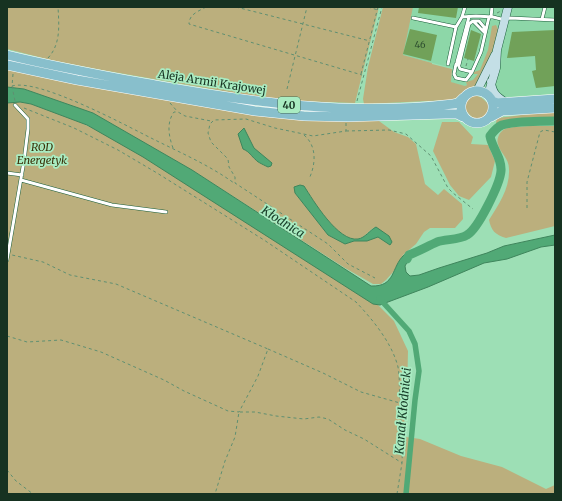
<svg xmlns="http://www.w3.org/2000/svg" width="562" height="501" font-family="Merriweather,serif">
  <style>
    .built { fill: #8dd7a8 }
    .green { fill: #bbaf7d; fill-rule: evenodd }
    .water { fill: #51a976; stroke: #3f855c }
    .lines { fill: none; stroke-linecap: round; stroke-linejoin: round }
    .canal { stroke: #51a976; stroke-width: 5.5 }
    .river { stroke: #51a976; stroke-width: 9 }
    .building { fill: #71a159 }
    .lane-casing { stroke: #195d39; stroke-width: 4 }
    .secondary-casing { stroke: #195d39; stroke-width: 9 }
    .primary-casing { stroke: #fff; stroke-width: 10 }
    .path { stroke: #5f8f71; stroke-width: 1; stroke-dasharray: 3 3; stroke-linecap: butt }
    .lane { stroke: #fff; stroke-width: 3 }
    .secondary { stroke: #c4dfe6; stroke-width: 8 }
    .primary { stroke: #88bfcc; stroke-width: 9 }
    .labels { text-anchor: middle; stroke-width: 3.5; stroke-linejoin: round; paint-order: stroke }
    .number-label { font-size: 9px; fill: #2d4e2f }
    .shield { fill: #a9ecc2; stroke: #426a51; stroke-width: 1 }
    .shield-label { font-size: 10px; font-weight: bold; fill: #163221 }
    .street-label { font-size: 11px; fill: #163221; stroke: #a9ecc2 }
    .park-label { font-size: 11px; font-style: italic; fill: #3a3108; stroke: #a9ecc2 }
    .water-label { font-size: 12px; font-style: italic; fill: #193e29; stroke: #a9ecc2 }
  </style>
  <rect width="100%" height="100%" fill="#9ddfb5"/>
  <path class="built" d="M412 7H555V94L504 97 499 95 493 85 473 81 465 86 456 84 451 82 452 68 402 55Z"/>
  <path class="green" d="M7 7H379L355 103 296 101 246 95 102 70 51 60 7 49Z
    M383 7H413L403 55 432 63V64L452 69 451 82 465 86 467 85 466 82 473 80 478 74H474V72L480 70 488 50 492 26 496 25 498 29 494 47 478 83C474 87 469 88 464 91 459 95 457 99 450 100L364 104 363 99 368 67Z
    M7 68 307 118 379 121 394 132 408 137 416 144 425 184 438 195 444 189 462 204 463 219 455 228H430L424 232 416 244 403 255 394 271 386 280 381 284H373L345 268 192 170 93 113 24 89 7 87ZM304 186C313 201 338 242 358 239 365 238 369 229 376 227L390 245 378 237 366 241H354L345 244 328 235 295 193Z
    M472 96C481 95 484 100 490 106L489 115C479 124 471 118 465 109V101Z
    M7 100 31 104 75 120 109 136 162 168 378 305 394 321 408 351 406 437 420 439 461 456 502 467 546 489 555 485V494H7Z
    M555 111V118L496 123 497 118Z
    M442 122H459L473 137 471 144 488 145 495 161 491 177 469 200 459 196 450 185 433 151Z
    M555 126V226L506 238C495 235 491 230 489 220 499 204 510 188 509 169 509 158 500 153 498 144 496 139 500 131 505 129 514 125 544 126 555 126Z"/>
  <path class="water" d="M7 87 24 89 93 113 192 170 371 286C396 287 391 267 404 255 407 253 410 252 413 250L416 255 409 259 405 266 406 272 410 276 419 275 439 268 487 253 504 246 555 235V245L541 247 507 259 484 263 428 287 380 305 373 304 143 157 87 125 31 104 20 102 7 103Z
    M244 128 254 148 272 163 271 166 268 167C266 166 257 162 256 160 251 156 250 152 243 149L238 134Z
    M300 185 304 186C313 200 338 242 358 239 365 238 370 230 376 227L389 236 392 242 390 245 378 237 367 241H354L345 244 328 235 295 193 294 187Z"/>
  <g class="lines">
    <path class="canal" d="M379 298 409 331 415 344 419 371 415 400 406 494"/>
    <path class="river" d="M407 259 409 255C419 251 428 246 437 242 446 239 459 240 467 235 478 229 500 184 501 171 502 158 492 148 490 136 493 132 497 127 502 125 515 121 540 121 555 121"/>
  </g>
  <path class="building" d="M419 7H458L456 18 418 13Z
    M410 29 437 35 431 61 403 54Z
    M471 30 481 34 474 61 464 58Z
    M555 30V86L536 88 532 71 536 70 535 56 507 58 512 32Z"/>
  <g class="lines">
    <g class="lane-casing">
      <path id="lane" d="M462 17 476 16 493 17 501 19 510 18 555 20
        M469 17 457 62 460 69 472 72 481 52 489 17
        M491 17 492 7
        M413 18 456 27 462 17 465 7
        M542 19 545 7
        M473 21 484 32
        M448 64 456 27
        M456 64 454 74 456 78 466 80 472 72
        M459 65 469 24 473 21H479L484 27V32
        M7 173 22 175
        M21 180 112 205 166 212
        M7 260 24 161 28 129V119L15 105"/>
    </g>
    <g class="secondary-casing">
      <path id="secondary" d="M491 82C492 93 497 97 505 102
        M477 91 495 55
        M488 95 496 68 497 50 508 7"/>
    </g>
    <g class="primary-casing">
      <path id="primary" d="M7 55C56 67 106 76 155 85 254 103 353 116 453 104L458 103 463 98
        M7 65 77 80 255 111 304 116 348 117 445 114H457L463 117
        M461 107a16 16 0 1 1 32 0a16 16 0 1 1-32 0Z
        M492 101 497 103 555 99
        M491 117 502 111 555 108"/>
    </g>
    <path class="path" d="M206 7C199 11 189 14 189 24L362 75
      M236 7 370 41
      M368 7 378 10
      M497 13 501 11
      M48 58C61 44 59 25 58 7
      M466 66 468 59
      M13 74 12 86 15 101
      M361 74 378 7
      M12 86C38 78 125 125 151 138 179 152 209 165 234 183
      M287 89 307 7
      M357 101 382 7
      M170 103 177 111
      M24 108 74 128 118 150 157 173 264 240 356 302C373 320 392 343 398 367 400 378 399 390 400 401 401 422 403 442 402 463L364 439 345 430 328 419 319 417 304 419 276 416 255 412H239L235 437 225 461 215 494
      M346 123V131L313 136 275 128 246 119 214 120 210 124 208 133 211 142 228 159 229 167 235 177V183L328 244 348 264 375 278
      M346 131 389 130 406 134 431 156 448 188 453 193 473 209
      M304 135C317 146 316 164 309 179
      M173 148C169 137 166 123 174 112H178L185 116 211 121
      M527 208V182L540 132 544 130 555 132
      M7 336 27 342 61 340 101 352 164 380 184 391 228 411 239 412 258 376 268 349 116 284 70 275 43 262 12 255
      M268 349 323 373 361 392 400 403
      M7 470 16 481 33 494
      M397 494 402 463"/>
    <use href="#lane" class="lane"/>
    <use href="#secondary" class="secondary"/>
    <use href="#primary" class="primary"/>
  </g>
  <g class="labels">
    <g class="number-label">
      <text x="420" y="48">46</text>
    </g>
    <rect class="shield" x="278" y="97" width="22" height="16" rx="3"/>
    <g class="shield-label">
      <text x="289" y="109">40</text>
    </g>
    <g class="street-label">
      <text transform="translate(212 82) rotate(9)" y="4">Aleja Armii Krajowej</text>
    </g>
    <g class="park-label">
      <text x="42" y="151">ROD<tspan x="42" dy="13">Energetyk</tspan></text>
    </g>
    <g class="water-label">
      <text transform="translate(283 222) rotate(32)" y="4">Kłodnica</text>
      <text transform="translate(403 411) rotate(-85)" y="4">Kanał Kłodnicki</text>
    </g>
  </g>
  <rect width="562" height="501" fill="none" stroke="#163221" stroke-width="16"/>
</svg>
